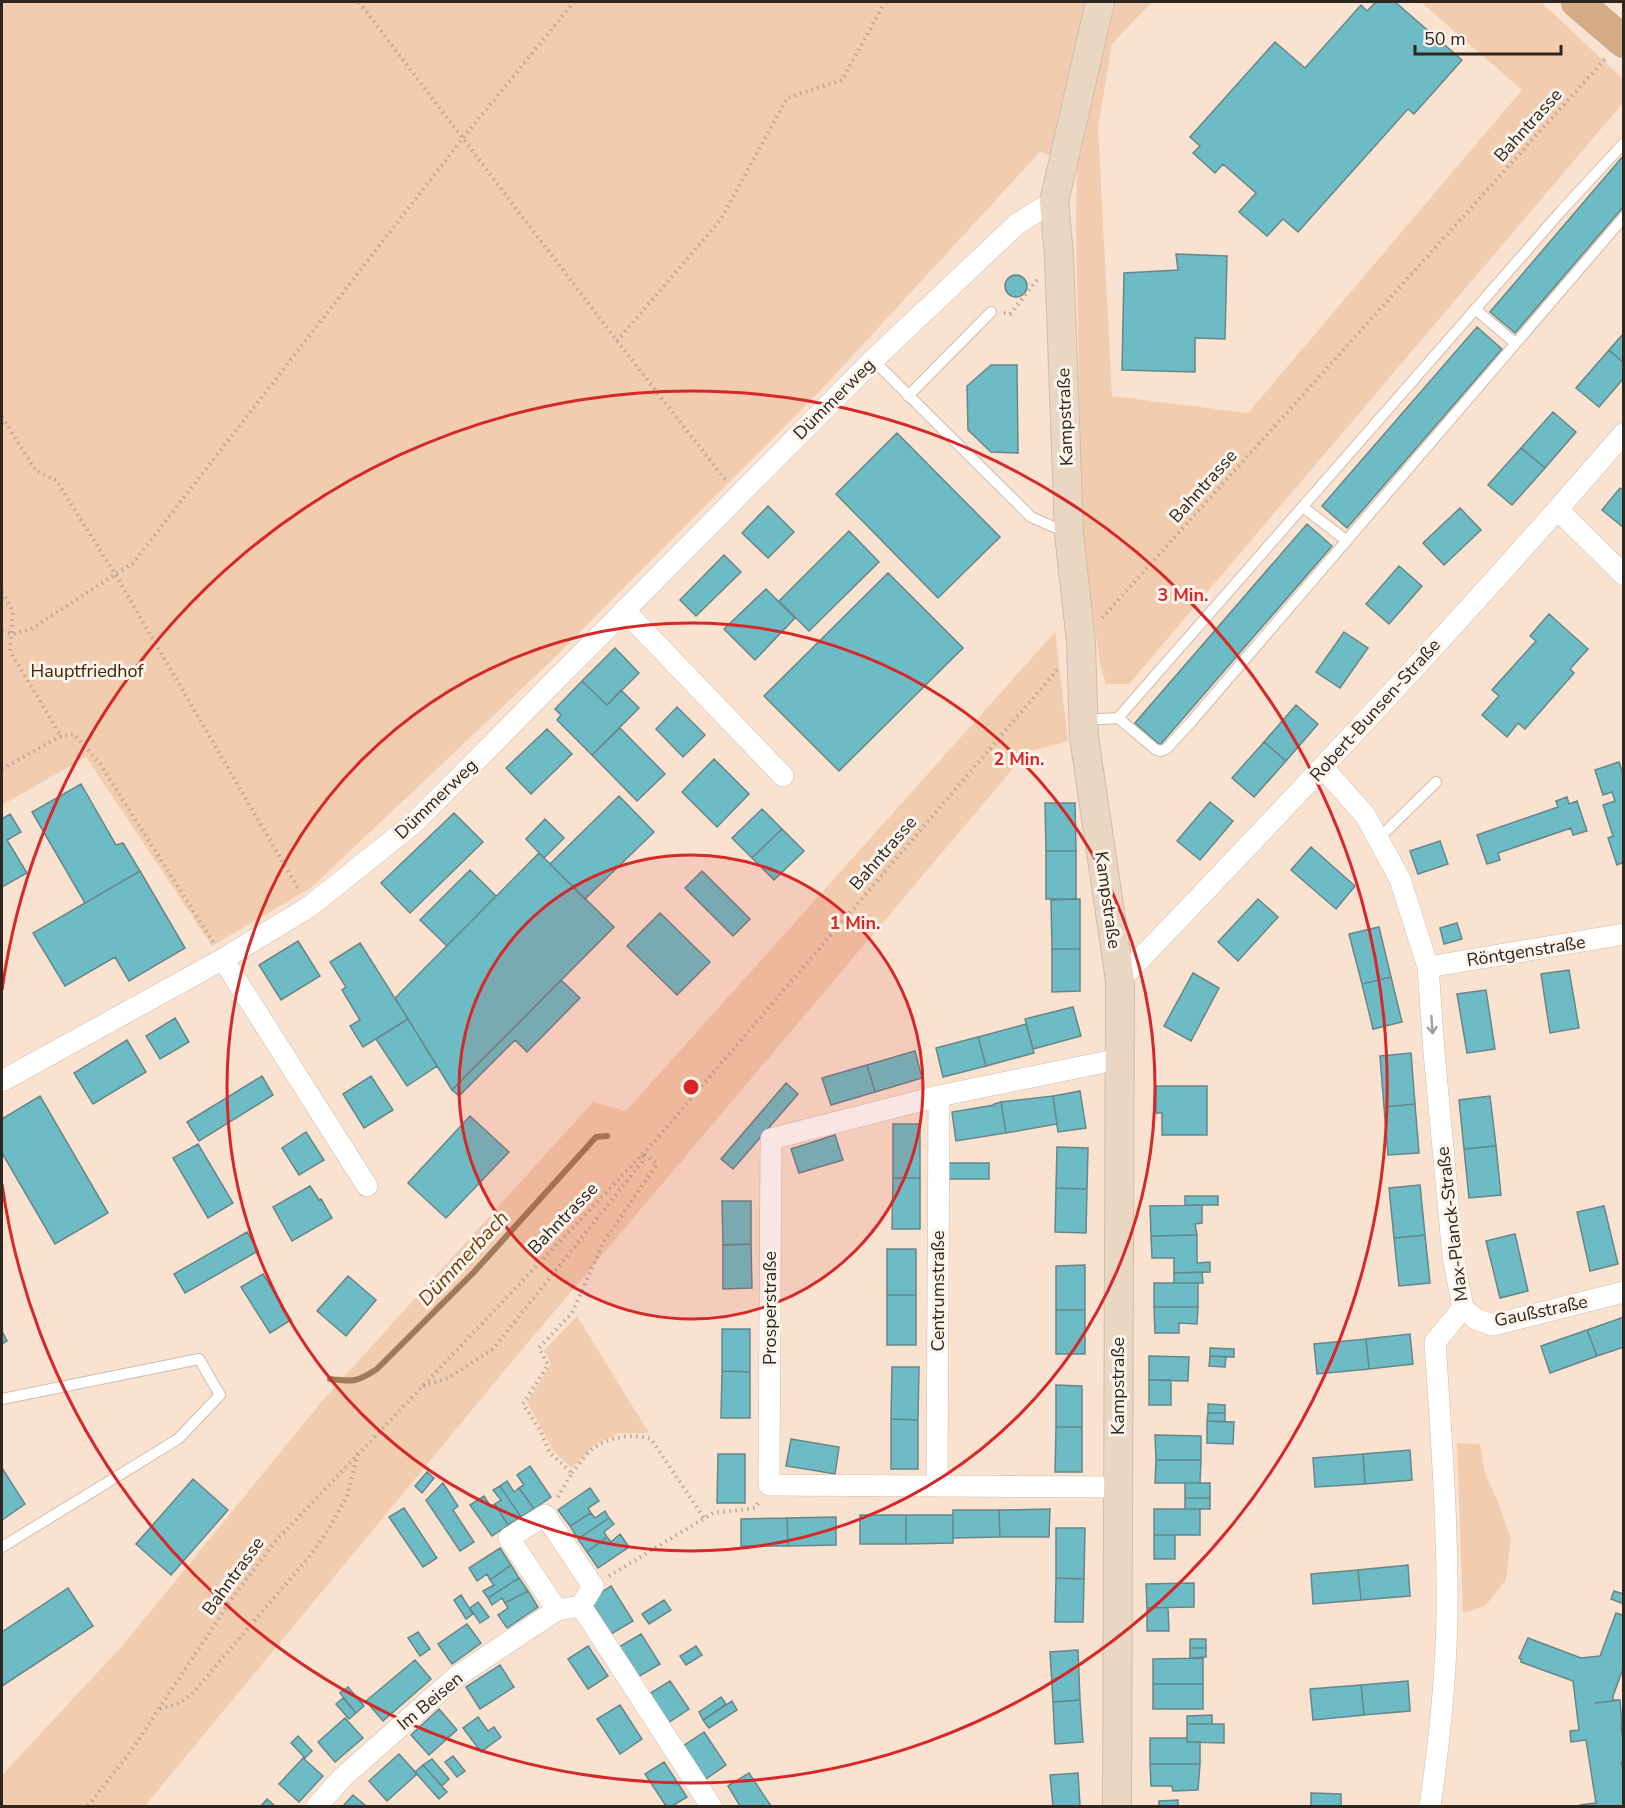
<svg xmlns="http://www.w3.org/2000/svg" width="1625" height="1808" font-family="'Nunito Sans',sans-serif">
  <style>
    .green { fill: #f2ccae }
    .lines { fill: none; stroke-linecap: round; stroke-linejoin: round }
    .stream { stroke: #9e7b5d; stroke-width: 6 }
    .building { fill: #6dbcc5; stroke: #668689; stroke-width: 1.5 }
    .lane-casing { stroke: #d2bba9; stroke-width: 12 }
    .street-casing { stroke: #d2bba9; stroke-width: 22 }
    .secondary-casing { stroke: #d2bba9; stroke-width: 30 }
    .primary-casing { stroke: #fff; stroke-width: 34 }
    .path { stroke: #baa698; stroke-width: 4; stroke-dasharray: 1.5 4.5; stroke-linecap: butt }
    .lane { stroke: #fff; stroke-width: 10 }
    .street { stroke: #fff; stroke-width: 21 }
    .secondary { stroke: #e9d6c3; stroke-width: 28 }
    .primary { stroke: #d4ac86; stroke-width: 33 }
    .oneway { stroke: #a19d9a }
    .ring { fill: none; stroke: #d62828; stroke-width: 3 }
    .labels { text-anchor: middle; stroke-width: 6; stroke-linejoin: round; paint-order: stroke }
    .street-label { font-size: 18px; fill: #2f261f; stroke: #fcf3eb }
    .park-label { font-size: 18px; fill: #422302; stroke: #fcf3eb }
    .water-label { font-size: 20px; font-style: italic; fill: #6d3f10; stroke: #fcf3eb }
    .centre { fill: #d62828; stroke: #fcf3eb; stroke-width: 3 }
    .ring-label { font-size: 18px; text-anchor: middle; font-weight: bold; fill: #d62828; stroke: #fcf3eb; stroke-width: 6; stroke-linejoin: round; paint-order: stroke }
  </style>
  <rect width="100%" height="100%" fill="#fae2d0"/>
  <path class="green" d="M2 2H1152L1112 44 1098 127 1112 396 1248 413 1522 90 1421 2H1541L1623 79V103L1129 684H1106L1100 664 1082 540 1076 226 1077 164 1040 152 820 391 551 661 312 887 212 946 86 757 2 805Z
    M1055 632 1068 741 1027 752 510 1364 145 1806H2V1775L123 1645 323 1400 593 1102 626 1111Z
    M577 1316 649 1433H619L594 1445 572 1468 554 1452 527 1402 551 1364 544 1351Z
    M1457 1443 1480 1444 1485 1474 1496 1497 1511 1538 1506 1580 1485 1606 1463 1613Z"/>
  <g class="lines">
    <path class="stream" d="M330 1379C354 1382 357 1382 377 1369L474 1272 596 1137 607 1136"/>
  </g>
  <path class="building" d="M1376 2H1395L1462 60 1414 114 1408 109 1298 232 1283 219 1267 236 1239 212 1256 193 1223 164 1215 173 1193 153 1200 146 1190 137 1275 42 1305 68 1361 5 1367 11Z
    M1624 155V206L1515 333 1490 312Z
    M1176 254 1227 256 1225 339 1195 338V372L1122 370 1124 273 1178 270Z
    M1005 286a11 11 0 1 1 22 0a11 11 0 1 1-22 0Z
    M1477 327 1502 349 1347 528 1322 506Z
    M1624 333V363L1609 350Z
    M1609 350 1624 363V378L1599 407 1576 388Z
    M991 365H1017L1018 453 991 452 968 430 967 386Z
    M1553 412 1576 432 1545 468 1521 448Z
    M897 433 1000 537 938 598 836 494Z
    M1521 448 1545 468 1512 505 1488 485Z
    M1620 488 1624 491V528L1602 510Z
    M768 506 794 532 768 558 742 533Z
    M1460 508 1481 530 1444 565 1423 543Z
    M1307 524 1332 546 1160 745 1135 723Z
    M849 531 879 562 809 631 779 601Z
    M724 555 741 572 696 616 680 600Z
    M1399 566 1422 586 1389 624 1366 604Z
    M888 573 963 648 839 771 764 696Z
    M766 589 795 618 755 660 724 629Z
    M1549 614 1588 649 1570 669 1574 673 1525 729 1518 723 1507 737 1482 715 1499 696 1492 690 1536 641 1530 636Z
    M1344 632 1368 648 1340 688 1316 672Z
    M615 648 639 673 607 705 582 681Z
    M582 681 607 705 621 690 639 708 592 755 557 720 561 715 555 709Z
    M1296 705 1318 724 1286 761 1264 742Z
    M677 707 705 735 683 757 656 729Z
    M620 728 665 774 637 801 592 755Z
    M547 729 572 754 531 794 506 768Z
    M1264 742 1286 761 1254 797 1232 778Z
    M714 759 749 794 717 827 682 792Z
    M1619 762 1624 777V862L1617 865 1608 838 1613 836 1603 805 1615 801 1612 792 1603 795 1595 770Z
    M81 784 116 845 123 843 140 871 85 903 32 812Z
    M619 796 654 832 585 899 550 864Z
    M1567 797 1569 804 1577 801 1587 831 1573 835 1571 828 1498 853 1500 860 1487 864 1477 835 1558 807 1556 801Z
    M1210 802 1233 821 1200 860 1177 841Z
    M1045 803H1075L1076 851H1046Z
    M762 809 782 829 752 858 732 838Z
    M454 813 483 842 410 913 381 883Z
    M10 814 21 832 7 840 27 873 2 887V819Z
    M545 819 564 838 544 858 526 839Z
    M782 829 804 851 774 880 752 858Z
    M1440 841 1448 864 1418 874 1410 851Z
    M1311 847 1355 886 1336 909 1291 870Z
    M1046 851H1076V899H1046Z
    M539 853 614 927 452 1090 395 998Z
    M470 870 496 896 447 946 420 920Z
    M140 871 185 948 129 981 115 957 65 986 33 933Z
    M702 871 750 919 733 936 685 888Z
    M1080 899V949H1052L1051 900Z
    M1258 899 1278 917 1238 961 1218 942Z
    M660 913 710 962 677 995 627 946Z
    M1457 923 1462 939 1444 944 1440 928Z
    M1379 927 1391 977 1362 984 1349 934Z
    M298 941 320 976 281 1000 259 965Z
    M360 943 408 1019 363 1047 350 1026 360 1020 342 990 346 987 330 962Z
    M1052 949H1080V991L1052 992Z
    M1569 970 1579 1028 1550 1033 1541 974Z
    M1193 973 1219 988 1191 1041 1164 1026Z
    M1391 977 1402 1022 1373 1029 1362 984Z
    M561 980 580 998 527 1052 515 1040 459 1096 452 1090Z
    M1486 990 1495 1049 1467 1053 1457 994Z
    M1073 1007 1081 1036 1033 1049 1025 1019Z
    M175 1018 189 1042 160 1059 146 1036Z
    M408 1019 437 1066 407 1086 376 1039Z
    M1026 1024 1034 1053 986 1066 978 1037Z
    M978 1037 986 1066 943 1077 936 1048Z
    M127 1040 146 1072 93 1104 74 1073Z
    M915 1051 922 1078 875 1092 867 1065Z
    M1411 1053 1415 1104 1384 1107 1380 1056Z
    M867 1065 875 1092 831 1105 822 1078Z
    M262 1076 273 1095 199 1141 187 1122Z
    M371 1076 393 1110 364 1128 343 1094Z
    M786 1083 798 1094 733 1169 721 1159Z
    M1156 1086H1207V1135H1162V1113H1156Z
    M1080 1091 1086 1128 1058 1132 1053 1096Z
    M40 1096 108 1213 55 1244 2 1153V1119Z
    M1053 1096 1057 1124 1006 1133 1001 1102Z
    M1490 1096 1496 1146 1464 1149 1459 1100Z
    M1001 1102 1006 1133 956 1141 952 1112 994 1105V1104Z
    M1415 1104 1419 1153 1388 1155 1384 1107Z
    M470 1116 509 1152 446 1218 408 1183Z
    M893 1124H920V1178H893Z
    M306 1132 324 1160 299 1175 282 1148Z
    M835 1135 843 1160 799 1173 791 1149Z
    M198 1144 233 1203 208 1218 173 1158Z
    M1496 1146 1501 1195 1469 1198 1464 1149Z
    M1057 1147 1088 1148 1087 1189 1056 1188Z
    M948 1163H989V1179H948Z
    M893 1178H920V1229H892Z
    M1420 1185 1425 1235 1394 1238 1389 1188Z
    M310 1186 319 1200 321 1199 332 1218 292 1241 273 1207Z
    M1056 1188 1087 1189 1086 1233 1055 1232Z
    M1185 1196H1218V1205H1185Z
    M722 1201H751V1244L723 1245Z
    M1202 1205V1223L1195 1224 1197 1235 1151 1236 1150 1206Z
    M1604 1206 1618 1264 1590 1271 1577 1212Z
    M247 1232 258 1251 185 1293 174 1274Z
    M1515 1234 1528 1291 1500 1298 1486 1241Z
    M1197 1235V1263L1210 1262V1272L1174 1273V1258H1152L1151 1236Z
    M1425 1235 1430 1283 1399 1286 1394 1238Z
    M751 1244 752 1288 723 1289V1245Z
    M887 1249H916V1295H887Z
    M1085 1265V1310H1056V1266Z
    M1202 1272 1203 1283H1174V1273Z
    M263 1274 291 1320 270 1333 241 1287Z
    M348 1276 376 1300 346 1336 317 1311Z
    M1154 1283H1198V1307H1154Z
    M887 1295H916V1345H887Z
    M1154 1307H1198L1197 1324 1179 1323V1333H1155Z
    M1056 1310H1085V1354H1056Z
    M1624 1317V1347L1597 1356 1587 1330Z
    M722 1329H750V1372L722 1371Z
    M1587 1330 1597 1356 1550 1373 1541 1346Z
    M2 1331 7 1341 2 1344Z
    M1410 1334 1413 1364 1369 1369 1366 1339Z
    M1366 1339 1369 1369 1317 1374 1314 1344Z
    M1210 1348 1234 1349V1357L1210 1356Z
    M1149 1356 1189 1357 1188 1381 1149 1380Z
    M1210 1356 1226 1357 1225 1367 1209 1366Z
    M892 1367H919L918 1420 891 1419Z
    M722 1371 750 1372V1418H721Z
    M1149 1380H1171V1405H1149Z
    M1056 1385 1082 1386V1427H1056Z
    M1208 1404 1225 1405V1413H1208Z
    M1208 1413H1225V1422L1207 1421Z
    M891 1419 918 1420V1469H891Z
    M1207 1421 1234 1422 1233 1444 1207 1443Z
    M1056 1427H1082V1472H1055Z
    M1155 1435 1201 1436V1460H1156Z
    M791 1439 839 1447 835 1474 786 1466Z
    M1410 1450 1412 1480 1365 1484 1363 1454Z
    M718 1454H745V1503H717Z
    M1363 1454 1365 1484 1315 1487 1313 1458Z
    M1156 1460H1201L1200 1483H1155Z
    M530 1466 551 1497 534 1509 519 1488 524 1485 517 1475Z
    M2 1468 25 1504 2 1520Z
    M427 1472 434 1478 422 1493 415 1486Z
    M193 1479 228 1510 171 1575 136 1544Z
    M507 1481 514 1492 519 1488 534 1509 521 1517 500 1486Z
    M443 1483 458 1506 453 1510 474 1542 460 1551 426 1500Z
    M1185 1483H1210V1498H1185Z
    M500 1486 521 1517 508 1525 495 1504 501 1500 493 1490Z
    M590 1488 599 1501 588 1508 591 1513 570 1526 558 1510Z
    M484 1496 491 1507 495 1504 508 1525 492 1536 470 1505Z
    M1185 1498H1210V1509H1185Z
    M404 1508 437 1558 423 1567 389 1517Z
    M1050 1509 1049 1537H1000L999 1510Z
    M1154 1509H1200V1535H1154Z
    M953 1510H999L1000 1537 953 1538Z
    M605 1511 609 1518 578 1539 570 1526 591 1513 595 1518Z
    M860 1515H906V1544H860Z
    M906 1515H953V1543L906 1544Z
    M836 1517V1545L788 1546 787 1518Z
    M609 1518 614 1524 604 1532 607 1537 587 1552 578 1539Z
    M787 1518 788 1546H741V1519Z
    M1056 1528H1085L1084 1579 1056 1578Z
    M620 1534 629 1547 598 1568 587 1552 607 1537 611 1542Z
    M1154 1535H1175V1559H1154Z
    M500 1548 511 1565 490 1580 487 1574 477 1581 469 1568Z
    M511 1565 519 1578 488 1598 483 1591 494 1585 490 1580Z
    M1408 1565 1410 1596 1361 1600 1358 1570Z
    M1358 1570 1361 1600 1313 1604 1311 1574Z
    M519 1578 528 1591 505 1603 502 1598 492 1605 488 1598Z
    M1056 1578 1084 1579 1083 1622H1055Z
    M1194 1583V1607L1147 1608 1146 1584Z
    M611 1586 633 1621 611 1634 590 1600Z
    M68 1588 93 1626 2 1686V1632Z
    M528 1591 538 1607 507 1628 498 1615 508 1608 505 1603Z
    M1614 1591 1624 1594V1604L1611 1599Z
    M461 1595 473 1614 466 1619 454 1600Z
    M664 1600 671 1610 649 1624 642 1614Z
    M478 1602 489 1617 480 1623 470 1608Z
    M1147 1608H1168L1169 1631H1147Z
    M1624 1612V1666L1613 1696V1700H1619L1595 1703 1620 1700 1622 1726H1621L1622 1735H1623L1624 1762H1621L1624 1773V1806H1580V1805L1596 1803 1586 1740 1571 1742 1570 1731 1579 1730 1573 1681 1521 1662V1659L1519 1658 1528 1638 1581 1658 1600 1656 1616 1613 1622 1615Z
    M467 1624 481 1643 452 1664 438 1644Z
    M418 1632 430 1649 420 1656 408 1638Z
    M641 1634 660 1664 638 1677 619 1647Z
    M1190 1639H1206V1648H1190Z
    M588 1646 608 1676 588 1689 568 1659Z
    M696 1646 702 1655 686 1665 680 1656Z
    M1190 1648H1206V1657L1190 1658Z
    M1078 1650 1080 1700 1053 1702 1050 1652Z
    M1203 1658V1684H1153V1659Z
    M415 1660 431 1679 383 1721 366 1701Z
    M500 1665 514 1687 480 1709 466 1687Z
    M670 1681 689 1709 668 1723 649 1694Z
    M1408 1681 1410 1711 1364 1715 1361 1685Z
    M1153 1684H1203V1709H1153Z
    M1361 1685 1364 1715 1313 1720 1310 1689Z
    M348 1687 364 1706 356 1713 340 1693Z
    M721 1697 726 1704 703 1720 699 1712Z
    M343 1698 356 1713 349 1719 336 1704Z
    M1080 1700 1083 1742 1055 1744 1053 1702Z
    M732 1701 737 1710 709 1728 703 1720Z
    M620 1705 642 1739 620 1754 597 1719Z
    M439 1709 457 1730 429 1755 411 1735Z
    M1212 1715V1724H1187V1716Z
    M478 1717 488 1731 494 1727 501 1737 481 1752 463 1728Z
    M345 1718 363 1738 335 1762 318 1742Z
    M1187 1724H1224V1743L1187 1742Z
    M704 1732 726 1765 706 1779 683 1746Z
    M298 1736 312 1751 305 1758 291 1743Z
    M1150 1738H1187V1742H1200V1764H1150Z
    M399 1754 417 1774 387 1801 369 1781Z
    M453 1756 465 1771 457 1777 445 1762Z
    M303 1758 323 1776 299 1802 279 1784Z
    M432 1759 449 1779 442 1786 423 1765Z
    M664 1762 687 1797 672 1806H666L645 1774Z
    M1150 1764H1200L1198 1790 1173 1791 1172 1786H1151Z
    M423 1765 447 1792 439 1799 415 1772Z
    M749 1773 771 1806H740L728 1786Z
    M1078 1773 1080 1806H1053L1050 1775Z
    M1311 1793 1341 1794V1806H1311Z
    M353 1795 366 1806H343Z
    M267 1799 275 1806H261Z
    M1178 1800V1806H1159V1801Z"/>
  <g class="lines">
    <g class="lane-casing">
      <path id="lane" d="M1475 309 1515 343
        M873 360 1031 517 1065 532
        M908 396 991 312
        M1303 507 1347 541
        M1118 718 1155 749 1160 751 1166 749 1192 721 1624 217
        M1084 720 1118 718 1562 210 1624 143
        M1378 839 1436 782
        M2 1399 199 1359 220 1395 178 1439 2 1547"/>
    </g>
    <g class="street-casing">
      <path id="street" d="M1558 510 1624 575
        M624 610 783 776
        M1323 768 1365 815 1400 879 1428 967 1434 1052 1453 1256 1463 1308
        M223 959 367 1186
        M1428 967 1624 934
        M1120 980C1292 801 1462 621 1624 433
        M2 1081 223 959 309 907 414 823 873 360 1017 224 1036 212 1054 202
        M1463 1308 1476 1319 1493 1325 1624 1292
        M937 1486 939 1096
        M1118 1487 769 1485 771 1139 939 1096 1119 1059
        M557 1610 509 1538 545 1515 593 1586 581 1606
        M317 1806 343 1777 456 1677 557 1610 581 1606 711 1806
        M1430 1806C1439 1744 1446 1679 1447 1616 1448 1524 1441 1433 1435 1342L1463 1308"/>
    </g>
    <g class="secondary-casing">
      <path id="secondary" d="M1100 2 1054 202 1059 255 1069 534 1081 642 1084 737 1120 980 1117 1806"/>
    </g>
    <g class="primary-casing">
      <path id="primary" d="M1577 2 1624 42"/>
    </g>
    <path class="path" d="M359 2 617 341 727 482
      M1004 313 1010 314 1037 280
      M617 341 721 219 787 98 842 80 885 2
      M2 417 36 471 56 480 115 574 299 890
      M2 592 13 612 10 651 61 736
      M1102 618 1605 59
      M2 632 12 634 31 629 133 563 463 138 574 2
      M2 769 61 736 74 734 100 764 213 942
      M423 1386 448 1378 493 1349 642 1162 643 1153 657 1164 603 1243 572 1313 539 1348 548 1365 523 1404 541 1432 550 1453 572 1473 556 1500
      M572 1473C578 1466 584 1456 591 1450 607 1437 632 1433 651 1439L704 1518
      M609 1576 713 1513 755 1508 760 1500
      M160 1709 180 1703 192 1694 309 1557 330 1527 347 1496 358 1454
      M88 1806 131 1751 231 1600 274 1543 654 1142 1058 669"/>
    <use href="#lane" class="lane"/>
    <use href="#street" class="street"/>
    <use href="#secondary" class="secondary"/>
    <use href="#primary" class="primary"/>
  </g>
  <defs><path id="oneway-shaft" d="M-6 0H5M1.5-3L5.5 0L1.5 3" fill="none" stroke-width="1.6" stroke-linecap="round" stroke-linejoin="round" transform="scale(1.5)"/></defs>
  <use class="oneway" href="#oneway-shaft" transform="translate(1432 1025) rotate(86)"/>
  <circle cx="691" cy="1087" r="232" fill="#d62828" fill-opacity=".12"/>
  <g class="ring">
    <circle cx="691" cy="1087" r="232"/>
    <circle cx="691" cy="1087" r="464"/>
    <path d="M2 990A696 696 0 1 1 2 1184"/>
  </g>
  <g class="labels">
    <g class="street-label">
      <text transform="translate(1528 125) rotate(-48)" y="6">Bahntrasse</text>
      <text transform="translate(834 399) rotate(-45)" y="6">Dümmerweg</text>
      <text transform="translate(1065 417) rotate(-92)" y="6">Kampstraße</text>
      <text transform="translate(1203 486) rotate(-48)" y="6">Bahntrasse</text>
      <text transform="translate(1375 710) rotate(-48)" y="6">Robert-Bunsen-Straße</text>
      <text transform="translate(436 799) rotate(-44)" y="6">Dümmerweg</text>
      <text transform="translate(883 853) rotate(-49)" y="6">Bahntrasse</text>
      <text transform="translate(1108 900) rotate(82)" y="6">Kampstraße</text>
      <text transform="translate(1526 951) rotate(-9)" y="6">Röntgenstraße</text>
      <text transform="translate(563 1218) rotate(-46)" y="6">Bahntrasse</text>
      <text transform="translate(1452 1224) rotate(-97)" y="6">Max-Planck-Straße</text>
      <text transform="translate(938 1291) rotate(-90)" y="6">Centrumstraße</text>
      <text transform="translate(770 1308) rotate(-90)" y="6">Prosperstraße</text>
      <text transform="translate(1541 1311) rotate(-12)" y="6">Gaußstraße</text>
      <text transform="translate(1118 1386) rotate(-90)" y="6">Kampstraße</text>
      <text transform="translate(233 1576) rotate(-54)" y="6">Bahntrasse</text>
      <text transform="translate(430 1701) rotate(-40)" y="6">Im Beisen</text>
    </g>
    <g class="park-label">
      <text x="87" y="677">Hauptfriedhof</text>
    </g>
    <g class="water-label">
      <text transform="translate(463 1258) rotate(-47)" y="7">Dümmerbach</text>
    </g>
  </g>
  <circle cx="691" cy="1087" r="9" class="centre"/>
  <g class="ring-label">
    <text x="1183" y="601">3 Min.</text>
    <text x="1019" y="765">2 Min.</text>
    <text x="855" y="929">1 Min.</text>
  </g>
  <rect width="1625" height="1808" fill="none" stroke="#2f261f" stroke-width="6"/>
  <path d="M1415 45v9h146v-9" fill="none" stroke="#2f261f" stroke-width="3"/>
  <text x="1424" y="45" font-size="18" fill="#2f261f" stroke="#fcf3eb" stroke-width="4.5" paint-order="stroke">50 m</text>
</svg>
